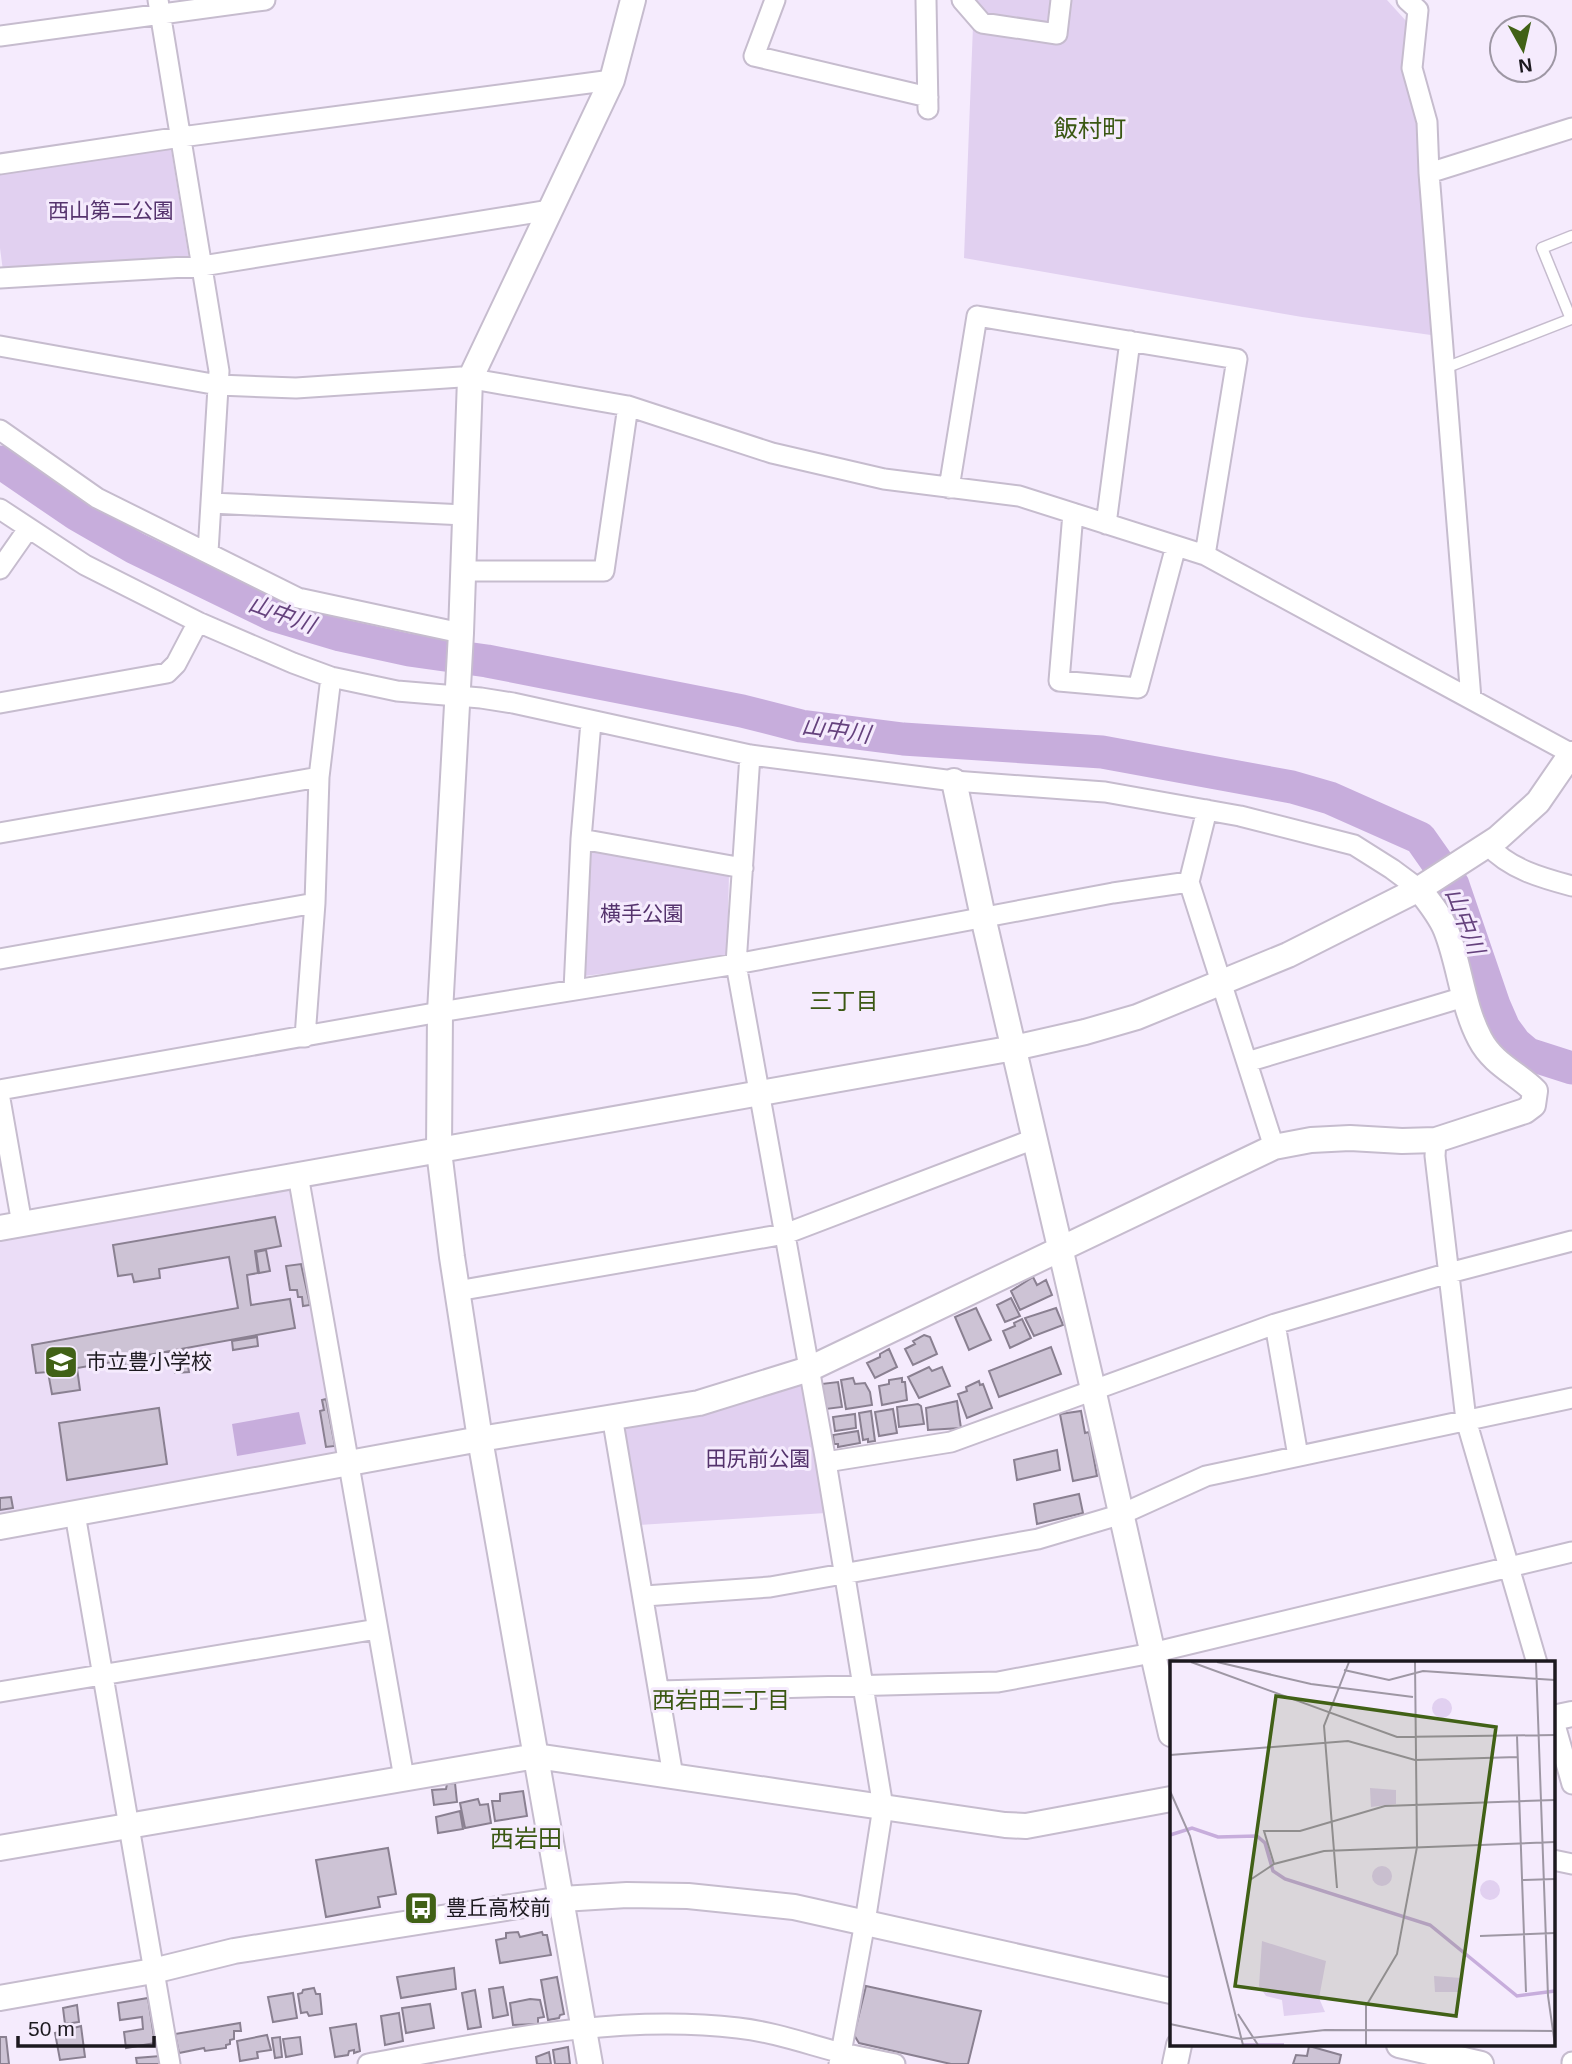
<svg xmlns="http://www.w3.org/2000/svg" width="1572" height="2064" font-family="Arial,'Noto Sans JP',sans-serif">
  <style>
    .built { fill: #ebddf7 }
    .green { fill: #e1d0f0 }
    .water { fill: #c7addc }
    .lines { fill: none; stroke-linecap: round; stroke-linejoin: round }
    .river { stroke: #c7addc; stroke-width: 33 }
    .building { fill: #cdc3d5; stroke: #8a8091; stroke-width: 2 }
    .service-casing { stroke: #c6bcce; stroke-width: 13 }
    .minor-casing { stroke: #c6bcce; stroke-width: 23 }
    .tertiary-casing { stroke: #c6bcce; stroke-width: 28 }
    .service { stroke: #fff; stroke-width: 10 }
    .minor { stroke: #fff; stroke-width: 19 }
    .tertiary { stroke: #fff; stroke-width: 24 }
    .labels { text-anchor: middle; stroke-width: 6; stroke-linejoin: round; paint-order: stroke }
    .park-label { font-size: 21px; fill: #55336d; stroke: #f5ebfd }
    .poi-label { font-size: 21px; fill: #1c191f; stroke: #f5ebfd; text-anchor: start }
    .water-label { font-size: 23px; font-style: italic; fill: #65427d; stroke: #f5ebfd }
    .neighbourhood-label { font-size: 23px; fill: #3a5712; stroke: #f5ebfd }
    .quarter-label { font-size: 24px; fill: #3a5712; stroke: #f5ebfd }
    .inset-river { fill: none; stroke: #c7addc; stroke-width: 3.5 }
    .inset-road { fill: none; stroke: #9e97a4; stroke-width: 2 }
    .view { fill: #416116; fill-opacity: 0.15; stroke: #416116; stroke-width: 3.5 }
    .inset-edge { fill: none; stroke: #1c191f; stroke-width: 3.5 }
  </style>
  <rect width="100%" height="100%" fill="#f5ebfd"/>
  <path class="built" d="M290 1186 339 1449 328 1458 0 1514V1239Z"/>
  <path class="green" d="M974 0H1387L1407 22 1405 76 1421 128 1431 335 1302 317 964 258Z
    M171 149 189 259 3 271 0 248V174Z
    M590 850 729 873 727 959 584 976Z
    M802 1384 806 1387 826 1513 639 1525 624 1432 628 1426 704 1414Z"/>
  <path class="water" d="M299 1412 306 1444 237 1456 232 1424Z"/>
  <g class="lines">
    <path class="river" d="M0 462 76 514 135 548 273 615 340 635 409 650 487 661 742 711 801 726 903 739 1102 752 1292 787 1330 798 1420 838 1453 885 1494 1005 1504 1028 1515 1043 1528 1054 1572 1068"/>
  </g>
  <path class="building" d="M275 1217 281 1246 255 1251 258 1273 247 1275 251 1305 290 1299 295 1328 148 1355 150 1365 125 1369 124 1360 77 1368 80 1390 52 1394 48 1372 36 1373 32 1345 238 1308 229 1257 159 1269 160 1278 134 1282 132 1274 118 1276 113 1245Z
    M266 1250 270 1271 259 1273 256 1252Z
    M301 1264 310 1305 303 1306 302 1297H298L297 1290H290L286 1266Z
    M1033 1277 1037 1285 1046 1280 1052 1295 1020 1310 1011 1291Z
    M1011 1298 1020 1316 1005 1322 997 1305Z
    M976 1308 991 1340 969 1350 955 1317Z
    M1056 1308 1063 1325 1034 1336 1025 1318Z
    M1022 1319 1031 1338 1010 1348 1003 1331 1015 1326 1014 1323Z
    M924 1335 930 1337 937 1354 913 1365 905 1349 915 1344 913 1341Z
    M257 1337 258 1346 233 1350 232 1341Z
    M1051 1347 1061 1374 999 1397 989 1371Z
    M889 1349 897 1367 875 1378 867 1363 880 1357V1354Z
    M185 1350 189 1372 175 1373 171 1352Z
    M929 1367 932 1371 942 1367 950 1386 919 1398 908 1377Z
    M853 1378 855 1384 865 1383 870 1392 872 1405 846 1409 841 1380Z
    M902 1378V1382H905L907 1400 882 1405 879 1386 889 1384V1380Z
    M979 1381 980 1385 983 1384 992 1408 967 1418 958 1394 967 1391 966 1387Z
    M838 1382 842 1407 826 1409 821 1384Z
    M326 1399 335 1446 326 1447 320 1411 324 1410 322 1400Z
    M957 1401 961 1428 928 1430 926 1408Z
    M918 1404 921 1406 924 1424 899 1427 897 1407Z
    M159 1408 167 1464 67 1480 59 1423Z
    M893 1409 897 1433 879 1436 875 1412Z
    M871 1411 875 1441 868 1442V1439L863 1440 859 1413Z
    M1081 1411 1085 1433 1089 1432 1097 1476 1073 1481 1060 1414Z
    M855 1414 856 1428 835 1431 833 1417Z
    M858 1431 860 1443 838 1447V1444H834L833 1435Z
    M1057 1450 1060 1470 1017 1480 1014 1460Z
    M1079 1494 1083 1513 1037 1524 1034 1504Z
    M11 1497 13 1508 0 1510V1498Z
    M455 1783 457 1802 434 1805 432 1790 446 1789 447 1784Z
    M523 1791 527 1816 495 1821 492 1801H500V1794Z
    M478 1799 480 1805 488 1804 491 1823 465 1828 460 1803Z
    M460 1811 463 1829 438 1833 436 1817Z
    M388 1848 396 1894 378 1897 380 1907 326 1917 316 1860Z
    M518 1932 520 1937 542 1932 543 1935H547L551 1955 500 1963 496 1940 506 1938V1933Z
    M454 1968 456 1989 401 1998 397 1977Z
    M557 1977 564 2014 560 2015 559 2018 548 2020 541 1980Z
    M866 1986 981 2011 968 2064H951L859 2043 854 2035Z
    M503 1987 508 2015 493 2018 489 1989Z
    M314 1988 316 1994H320L322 2014 309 2016 307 2012 301 2013 298 1994 302 1993 303 1990Z
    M475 1990 481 2027 468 2029 462 1993Z
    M293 1993 297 2018 273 2022 268 1997Z
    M148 1998 155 2043 126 2048 124 2032 143 2029 142 2017 120 2020 118 2003Z
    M530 1999 540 2000 544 2017 538 2018V2024L513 2025 510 2003Z
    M430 2004 434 2028 406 2033 402 2008Z
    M77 2005 79 2022 65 2024 63 2008Z
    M399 2013 403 2041 385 2045 381 2016Z
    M240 2023 241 2031H234V2039L230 2040V2044L226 2045V2048L205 2051 204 2048 179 2053 175 2034Z
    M356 2024 360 2051 354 2053V2050L349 2051 348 2055 335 2057 330 2028Z
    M81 2026 85 2057 60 2060 55 2033Z
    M267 2035 271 2050 257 2052 258 2058 240 2061 237 2041Z
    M0 2037H6L9 2064H0Z
    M280 2037 282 2057 275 2058 272 2038Z
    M300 2037 302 2054 286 2057 283 2039Z
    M1309 2046 1341 2055 1339 2064H1293L1296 2055 1307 2056Z
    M568 2047 570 2064H555L553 2050Z
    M549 2052 551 2064H537L536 2057Z
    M160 2056 161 2064H137L136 2058Z"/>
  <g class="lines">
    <g class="service-casing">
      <path id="service" d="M1445 368 1571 319 1542 248 1572 236"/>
    </g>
    <g class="minor-casing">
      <path id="minor" d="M158 0 219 371 208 552
        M775 0 754 56 928 97
        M926 0 928 109
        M962 0 982 23 1057 34 1061 0
        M1407 0 1418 10 1412 68 1427 122 1429 173 1471 699
        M0 36 265 0
        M0 164 181 137 612 80
        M1429 173 1572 128
        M0 278 202 266 550 210
        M0 346 218 385 296 388 461 377 628 406 772 453 884 479 1019 496 1205 555 1572 754
        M0 430 97 498 298 598 461 633
        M949 488 977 316 1237 359 1205 555
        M211 503 465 515
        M0 509 85 565 198 622 293 663 331 677 397 691 481 698 513 703 750 755 954 781 1105 792 1240 816 1354 845 1392 869 1419 889
        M1073 513 1059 681 1138 688 1176 546
        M1106 524 1130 341
        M0 569 28 529
        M463 571H604L628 406
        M0 703 167 673 176 664 198 622
        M750 755 736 964 826 1462 883 1807 865 1922 839 2064
        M1207 810 1189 882 1274 1147
        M0 833 319 777
        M581 839 743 868
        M1488 845C1509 869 1542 878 1572 886
        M0 959 315 903
        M574 990 581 839 591 722
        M305 1037 315 903 319 777 331 677
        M1247 1062 1464 997
        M0 1090 440 1012 736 964 1113 893 1189 882
        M0 1099 22 1224
        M1436 1140 1435 1156 1466 1420 1537 1663
        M298 1175 404 1778
        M457 1291 785 1234 1034 1139
        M1275 1324 1298 1456
        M612 1416 673 1776
        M826 1462 951 1442 1275 1324 1449 1273 1572 1241
        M75 1514 170 2064
        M645 1596 770 1587 1038 1539 1122 1514 1206 1476 1572 1398
        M659 1691 998 1682 1152 1653 1572 1552
        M0 1692 377 1629
        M1553 1718 1572 1784
        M1553 1860 1572 1864
        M368 2064C490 2042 614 2013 738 2028 774 2032 807 2044 842 2053 860 2057 877 2060 895 2064
        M1572 2064V2062"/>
    </g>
    <g class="tertiary-casing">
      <path id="tertiary" d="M954 781 983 917 1093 1389 1171 1734
        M0 1228 1014 1048 1085 1032 1137 1017 1288 955 1419 889 1498 838 1538 802 1571 754
        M0 1527 480 1439 699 1403 809 1369 1274 1147 1311 1140 1350 1138 1402 1141 1436 1140 1525 1111 1533 1105 1535 1091C1517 1073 1493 1064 1480 1039 1462 1005 1460 965 1446 930 1440 915 1429 902 1419 889
        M1553 1718 1572 1714
        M0 1848 536 1756 1005 1825 1026 1826 1171 1799
        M0 1998 153 1971 234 1951 562 1899 627 1895 688 1896 794 1907 1171 1991
        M1399 2045 1481 2064
        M590 2064 480 1439 452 1257 439 1151 440 1012 461 633 470 379 612 80 633 0
        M1175 2064 1179 2045"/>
    </g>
    <use href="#service" class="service"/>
    <use href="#minor" class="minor"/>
    <use href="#tertiary" class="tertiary"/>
  </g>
  <defs>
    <g id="school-square" transform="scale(1.75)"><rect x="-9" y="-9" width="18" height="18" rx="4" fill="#416116" stroke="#f5ebfd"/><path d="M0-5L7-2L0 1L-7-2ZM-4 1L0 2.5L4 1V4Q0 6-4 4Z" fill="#fff"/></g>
    <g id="bus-square" transform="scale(1.75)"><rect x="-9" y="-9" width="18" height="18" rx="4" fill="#416116" stroke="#f5ebfd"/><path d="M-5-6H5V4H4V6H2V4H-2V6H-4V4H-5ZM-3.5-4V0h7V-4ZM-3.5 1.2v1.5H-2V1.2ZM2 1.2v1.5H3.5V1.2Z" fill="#fff"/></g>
  </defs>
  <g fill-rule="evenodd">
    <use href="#school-square" x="61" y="1362"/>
    <use href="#bus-square" x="421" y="1908"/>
  </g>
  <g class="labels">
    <g class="park-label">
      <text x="111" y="218">西山第二公園</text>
      <text x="642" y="921">横手公園</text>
      <text x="758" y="1466">田尻前公園</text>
    </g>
    <g class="poi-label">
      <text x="86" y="1369">市立豊小学校</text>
      <text x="446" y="1915">豊丘高校前</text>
    </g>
    <g class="water-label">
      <text transform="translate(282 614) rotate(20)" y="8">山中川</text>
      <text transform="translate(836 730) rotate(8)" y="8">山中川</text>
      <text transform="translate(1465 921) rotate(69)" y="8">山中川</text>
    </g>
    <g class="neighbourhood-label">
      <text x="844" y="1009">三丁目</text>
      <text x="721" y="1708">西岩田二丁目</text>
    </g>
    <g class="quarter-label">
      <text x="1090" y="137">飯村町</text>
      <text x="526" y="1847">西岩田</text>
    </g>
  </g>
  <g transform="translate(1170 1661)">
    <rect width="385" height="385" fill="#f5ebfd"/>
    <path d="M262 47a10 10 0 1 1 20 0a10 10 0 1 1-20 0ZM200 127 226 129V143L201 146ZM202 215a10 10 0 1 1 20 0a10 10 0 1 1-20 0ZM310 229a10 10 0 1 1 20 0a10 10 0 1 1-20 0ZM92 280 156 300 149 337 155 351 114 355 112 339 96 335 89 325ZM264 315 291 317V331H265Z" fill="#e1d0f0"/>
    <path class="inset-river" d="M0 174 22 167 48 176 87 175 95 182 103 210 115 218 260 264 347 335 385 330M73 384H114"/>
    <path class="inset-road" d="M21 1 227 76 385 74M47 1 141 23 243 36M366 1 378 335 385 384M174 9 219 19 253 10 385 19M347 75 356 331M0 94 178 80 245 99 348 96M0 130 20 175 73 384M104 203 94 170H130L215 145 385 139M80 219 104 203 154 190 385 181M352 219 385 218M167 227 154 65 179 1M310 275 385 272M68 353 88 384M0 363 71 378 155 369 385 370M196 384V345L227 293 247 186 245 1"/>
    <path class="view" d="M106 35 326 66 286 355 65 325Z"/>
    <rect width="385" height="385" class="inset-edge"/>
  </g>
  <g transform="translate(1523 49) rotate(172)"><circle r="33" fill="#f5ebfd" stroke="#9e97a4" stroke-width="2"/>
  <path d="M0-5L12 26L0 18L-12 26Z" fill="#416116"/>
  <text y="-10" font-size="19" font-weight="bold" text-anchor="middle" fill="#1c191f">N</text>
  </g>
  <path d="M18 2036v10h136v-10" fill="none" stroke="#1c191f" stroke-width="3.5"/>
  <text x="28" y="2036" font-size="21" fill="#1c191f" stroke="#f5ebfd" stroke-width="5" paint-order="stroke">50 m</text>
</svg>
